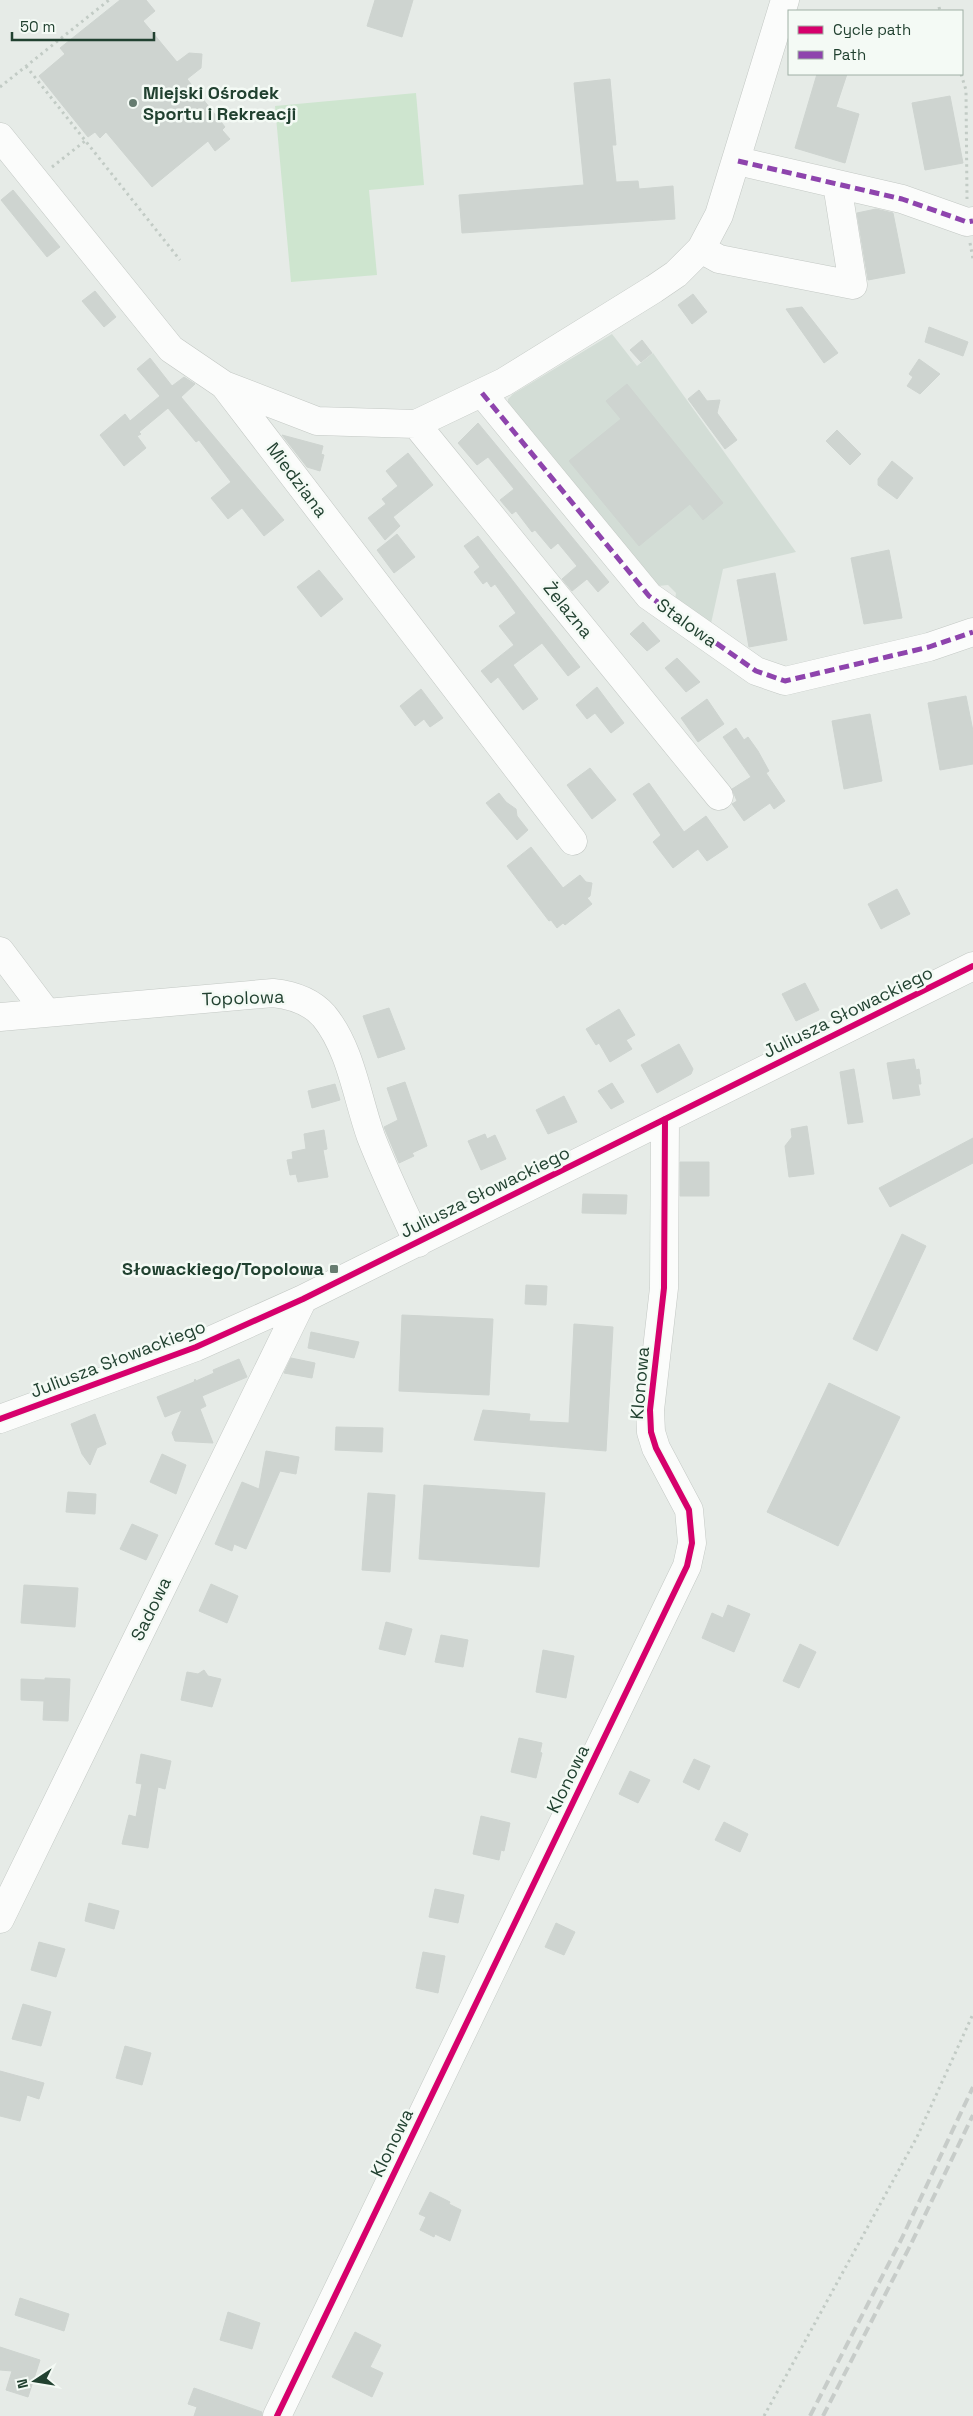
<svg xmlns="http://www.w3.org/2000/svg" width="973" height="2416" font-family="'Space Grotesk',sans-serif">
  <style>
    .built { fill: #d3ddd6 }
    .green { fill: #cee5cf }
    .building { fill: #ced4d0; stroke: #ced4d0 }
    .lines { fill: none; stroke-linecap: round; stroke-linejoin: round }
    .minor-casing { stroke: #c3c8c4; stroke-width: 29 }
    .path { stroke: #c2cbc5; stroke-width: 3; stroke-dasharray: 2.5 4; stroke-linecap: butt }
    .minor { stroke: #fbfcfb; stroke-width: 28 }
    .rail { stroke: #c7ccc9; stroke-width: 4; stroke-dasharray: 10 5; stroke-linecap: butt }
    .quiet { stroke: #8e44ad; stroke-width: 5; stroke-dasharray: 10 5; stroke-linecap: butt }
    .cycleway-casing { stroke: #f4faf5; stroke-width: 9 }
    .cycleway { stroke: #d6006c; stroke-width: 6 }
    .poi-dot { fill: #667c70; stroke: #f4faf5; stroke-width: 2 }
    .labels { text-anchor: middle; stroke-width: 5; stroke-linejoin: round; paint-order: stroke }
    .poi-label { font-size: 18px; font-weight: bold; fill: #214130; stroke: #f4faf5; text-anchor: start }
    .street-label { font-size: 18px; fill: #214130; stroke: #f4faf5 }
  </style>
  <rect width="100%" height="100%" fill="#e6ebe7"/>
  <path class="built" d="M612 334 637 366 653 353 796 552 723 569 710 628 675 600 676 593 668 585 658 586 508 407V399L513 394Z"/>
  <path class="green" d="M416 93 424 185 369 190 377 275 291 282 275 106Z"/>
  <path class="building" d="M120 0H146L155 11 143 21 177 62 189 53 202 54 201 68 187 79 225 127 222 130 230 139 215 151 208 141 152 187 106 132 100 138 95 132 88 137 39 76 65 54 60 48Z
    M375 0H413L402 37 367 26Z
    M817 74H847L836 107 859 114 845 163 795 148Z
    M610 79 616 145H612L616 182 638 181 639 189 673 186 675 219 462 233 459 195 584 185 574 83Z
    M950 96 963 163 925 170 912 103Z
    M13 190 60 247 47 257 1 200Z
    M876 209 893 213 905 273 868 280 857 213Z
    M95 291 116 317 104 327 82 301Z
    M693 294 707 312 692 324 678 305Z
    M802 307 838 353 824 363 786 309Z
    M929 327 968 342 963 356 925 342Z
    M642 340 652 353 641 362 630 350Z
    M150 358 172 386 184 377 195 384 181 397 284 520 264 536 242 508 228 519 211 498 231 482 199 440 196 442 168 408 139 432 141 434 137 436 146 448 124 466 100 435 125 414 130 421 160 396 137 369Z
    M919 359 940 374 920 394 907 386 913 377 909 374Z
    M627 384 723 503 703 520 690 504 639 546 569 461 621 419 606 401Z
    M699 390 707 401 720 400 717 413 737 440 725 449 688 399Z
    M478 423 609 582 598 592 587 579 572 591 562 579 577 566 558 543 551 549 535 530 532 532 516 511 512 514 500 500 514 489 488 457 477 465 458 443Z
    M837 430 861 454 850 465 826 441Z
    M282 435 323 446 321 454 324 455 320 471 307 467Z
    M408 453 433 485 393 517 400 526 385 540 368 518 386 504 382 499 398 486 386 471Z
    M892 461 913 478 897 499 878 485V479Z
    M397 534 415 557 394 573 377 550Z
    M478 536 580 667 568 676 542 643 513 665 538 699 523 710 498 677 491 683 481 671 514 645 499 626 516 613 495 584 491 587 487 581 483 584 474 572 480 567 464 546Z
    M889 550 902 618 864 624 851 558Z
    M319 570 343 599 321 617 297 587Z
    M775 573 787 640 749 647 737 580Z
    M643 622 660 641 647 651 630 634Z
    M677 658 700 682 686 692 665 668Z
    M597 687 624 723 611 733 595 713 587 719 576 705Z
    M421 689 443 718 430 727 424 719 415 726 400 706Z
    M966 696 973 731V764L940 770 928 703Z
    M707 699 724 724 698 742 681 718Z
    M870 714 882 781 844 789 832 721Z
    M736 728 744 740 748 737 758 751 769 771 766 773 785 801 774 809 770 803 744 821 732 804 737 801 732 789 751 777 723 737Z
    M590 768 616 800 592 819 567 785Z
    M649 783 684 832 706 816 728 847 707 861 698 849 673 868 653 842 661 835 633 794Z
    M499 793 506 802 516 809 517 816 528 830 517 840 486 803Z
    M531 847 563 888 580 875 586 882 592 883 590 896 587 898 592 904 565 925 563 923 557 928 551 920 549 921 507 866Z
    M897 889 910 914 881 929 868 904Z
    M805 983 819 1010 796 1021 782 994Z
    M389 1008 405 1049 378 1058 363 1016Z
    M619 1009 635 1035 626 1040 632 1049 610 1062 599 1043 596 1045 586 1029Z
    M679 1044 693 1069 691 1074 657 1093 641 1065Z
    M914 1059 916 1070 919 1069 921 1084H918L920 1095 893 1099 887 1063Z
    M854 1069 863 1122 848 1124 840 1072Z
    M405 1082 427 1146 412 1153 414 1156 399 1163 384 1127 398 1120 387 1088Z
    M612 1083 624 1102 611 1109 598 1091Z
    M335 1084 340 1100 312 1108 308 1091Z
    M564 1096 577 1122 548 1134 536 1110Z
    M807 1126 814 1174 789 1177 785 1146 792 1137 791 1129Z
    M324 1130 327 1149 323 1150 328 1177 298 1182 296 1174 290 1175 287 1160 293 1159 292 1152 306 1149 304 1134Z
    M485 1134 487 1139 495 1135 506 1159 481 1170 468 1141Z
    M973 1138V1163L890 1207 879 1188Z
    M680 1162H709V1196H680Z
    M583 1194 627 1195 626 1214 582 1213Z
    M902 1234 926 1246 877 1351 853 1339Z
    M526 1285 547 1286 546 1305 525 1304Z
    M402 1315 493 1319 489 1395 399 1391Z
    M574 1324 613 1327 606 1451 474 1440 483 1410 530 1414 529 1421 569 1423Z
    M311 1332 359 1342 354 1358 308 1348Z
    M291 1358 315 1363 312 1378 284 1373Z
    M239 1359 247 1377 202 1396 206 1406 200 1409 213 1443 175 1441 172 1433 182 1410 165 1417 157 1397 194 1382 195 1379 196 1381 214 1373 213 1370Z
    M829 1383 900 1417 838 1546 767 1512Z
    M95 1414 106 1444 97 1448 90 1465 82 1454 71 1424Z
    M336 1427 383 1428 382 1452 335 1450Z
    M266 1451 299 1457 296 1474 280 1471 246 1549 234 1544 232 1551 215 1544 242 1482 259 1489Z
    M162 1454 186 1465 176 1494 150 1482Z
    M424 1485 545 1493 539 1567 419 1559Z
    M68 1492 96 1494 95 1514 66 1512Z
    M368 1493 395 1495 390 1572 362 1570Z
    M132 1524 158 1535 146 1560 120 1549Z
    M211 1584 238 1596 227 1623 199 1611Z
    M24 1585 78 1588 75 1627 21 1623Z
    M728 1605 750 1614 734 1652 702 1638 712 1613 723 1618Z
    M386 1622 412 1629 405 1655 379 1649Z
    M441 1635 468 1640 463 1667 435 1662Z
    M800 1644 816 1652 799 1688 783 1681Z
    M543 1650 574 1656 566 1698 536 1692Z
    M204 1670 208 1676 221 1679 212 1707 181 1700 187 1672 198 1674Z
    M45 1678 70 1679 68 1721 43 1720 44 1701 21 1700V1679L45 1680Z
    M519 1738 542 1743 540 1752 542 1753 536 1778 511 1772Z
    M141 1754 171 1761 165 1789 158 1787 148 1848 122 1844 129 1815 136 1817 142 1784 136 1783Z
    M694 1759 710 1766 699 1790 683 1782Z
    M630 1771 650 1780 638 1803 619 1794Z
    M481 1816 510 1823 504 1851 501 1850 499 1860 473 1854Z
    M724 1822 748 1834 740 1852 715 1840Z
    M435 1889 464 1895 458 1923 429 1917Z
    M89 1903 119 1911 114 1929 85 1921Z
    M556 1923 575 1932 564 1955 545 1947Z
    M39 1942 65 1949 56 1977 31 1970Z
    M423 1952 445 1956 438 1993 416 1988Z
    M23 2004 51 2012 41 2046 12 2039Z
    M125 2046 151 2053 142 2085 116 2078Z
    M0 2071 44 2083 39 2099 27 2095 20 2121 0 2116Z
    M430 2192 450 2202 449 2204 461 2210 450 2241 435 2234 434 2237 420 2230 426 2217 419 2214Z
    M20 2298 69 2314 64 2331 15 2315Z
    M228 2312 260 2323 252 2349 220 2340Z
    M355 2332 381 2345 370 2367 383 2373 372 2397 332 2377Z
    M0 2347 40 2360 28 2397 6 2390 12 2371 0 2370Z
    M194 2388 262 2412V2416H194L197 2407 188 2404Z"/>
  <g class="lines">
    <g class="minor-casing">
      <path id="minor" d="M0 137 171 349 224 385 573 841
        M738 161 902 199 967 222 973 221
        M701 249 719 259 853 285 837 184
        M224 385 317 421 416 424 504 382 654 289 676 274 701 249 719 215 785 0
        M482 393 649 596 756 671 785 681 929 647 973 632
        M416 424 719 796
        M0 951 46 1012
        M0 1017 273 993C292 995 311 1001 324 1016 351 1049 357 1098 371 1137 385 1173 402 1208 418 1243
        M0 1419 196 1347 303 1299 973 966
        M0 1919 303 1299
        M277 2416 687 1566 692 1543 689 1510 656 1448 651 1432 650 1410 664 1288 665 1119"/>
    </g>
    <path class="path" d="M939 7 940 11
      M26 66 180 260
      M961 74 966 90 967 199
      M0 87 109 0
      M52 167 85 141
      M970 243 973 259
      M764 2416 917 2137 973 2014"/>
    <use href="#minor" class="minor"/>
    <path class="rail" d="M810 2416 901 2240 973 2087
      M823 2416 911 2244 973 2115"/>
    <path class="quiet" d="M738 161 902 199 967 222 973 221
      M482 393 649 596 756 671 785 681 929 647 973 632"/>
    <g class="cycleway-casing">
      <path id="cycleway" d="M0 1419 196 1347 303 1299 973 966
        M277 2416 687 1566 692 1543 689 1510 656 1448 651 1432 650 1410 664 1288 665 1119"/>
    </g>
    <use href="#cycleway" class="cycleway"/>
  </g>
  <g class="poi-dot">
    <circle cx="133" cy="103" r="5"/>
    <rect x="329" y="1264" width="10" height="10" rx="2.5"/>
  </g>
  <g class="labels">
    <g class="poi-label">
      <text x="143" y="99">Miejski Ośrodek<tspan x="143" dy="21">Sportu i Rekreacji</tspan></text>
      <text x="324" y="1275" text-anchor="end">Słowackiego/Topolowa</text>
    </g>
    <g class="street-label">
      <text transform="translate(297 480) rotate(53)" y="6">Miedziana</text>
      <text transform="translate(568 610) rotate(51)" y="6">Żelazna</text>
      <text transform="translate(687 623) rotate(36)" y="6">Stalowa</text>
      <text transform="translate(243 998) rotate(-2)" y="6">Topolowa</text>
      <text transform="translate(848 1012) rotate(-26)" y="6">Juliusza Słowackiego</text>
      <text transform="translate(485 1192) rotate(-26)" y="6">Juliusza Słowackiego</text>
      <text transform="translate(118 1359) rotate(-21)" y="6">Juliusza Słowackiego</text>
      <text transform="translate(640 1383) rotate(-85)" y="6">Klonowa</text>
      <text transform="translate(151 1609) rotate(-64)" y="6">Sadowa</text>
      <text transform="translate(568 1779) rotate(-64)" y="6">Klonowa</text>
      <text transform="translate(392 2143) rotate(-64)" y="6">Klonowa</text>
    </g>
  </g>
  <rect x="788" y="10" width="175" height="65" fill="#f4faf5" stroke="#a0b0a6"/>
  <rect x="798" y="26" width="25" height="8" fill="#d6006c" stroke="#a0b0a6"/>
  <text x="833" y="35" font-size="15" fill="#214130">Cycle path</text>
  <rect x="798" y="51" width="25" height="8" fill="#8e44ad" stroke="#a0b0a6"/>
  <text x="833" y="60" font-size="15" fill="#214130">Path</text>
  <g transform="translate(35 2381) rotate(258)" stroke="#f4faf5" stroke-width="4" paint-order="stroke">
  <path d="M0-4L9 19L0 12L-9 19Z" fill="#214130"/>
  <text y="-8" font-size="14" font-weight="bold" text-anchor="middle" fill="#214130">N</text>
  </g>
  <path d="M12 32v8h142v-8" fill="none" stroke="#214130" stroke-width="2.5"/>
  <text x="20" y="32" font-size="15" fill="#214130" stroke="#f4faf5" stroke-width="4" paint-order="stroke">50 m</text>
</svg>
